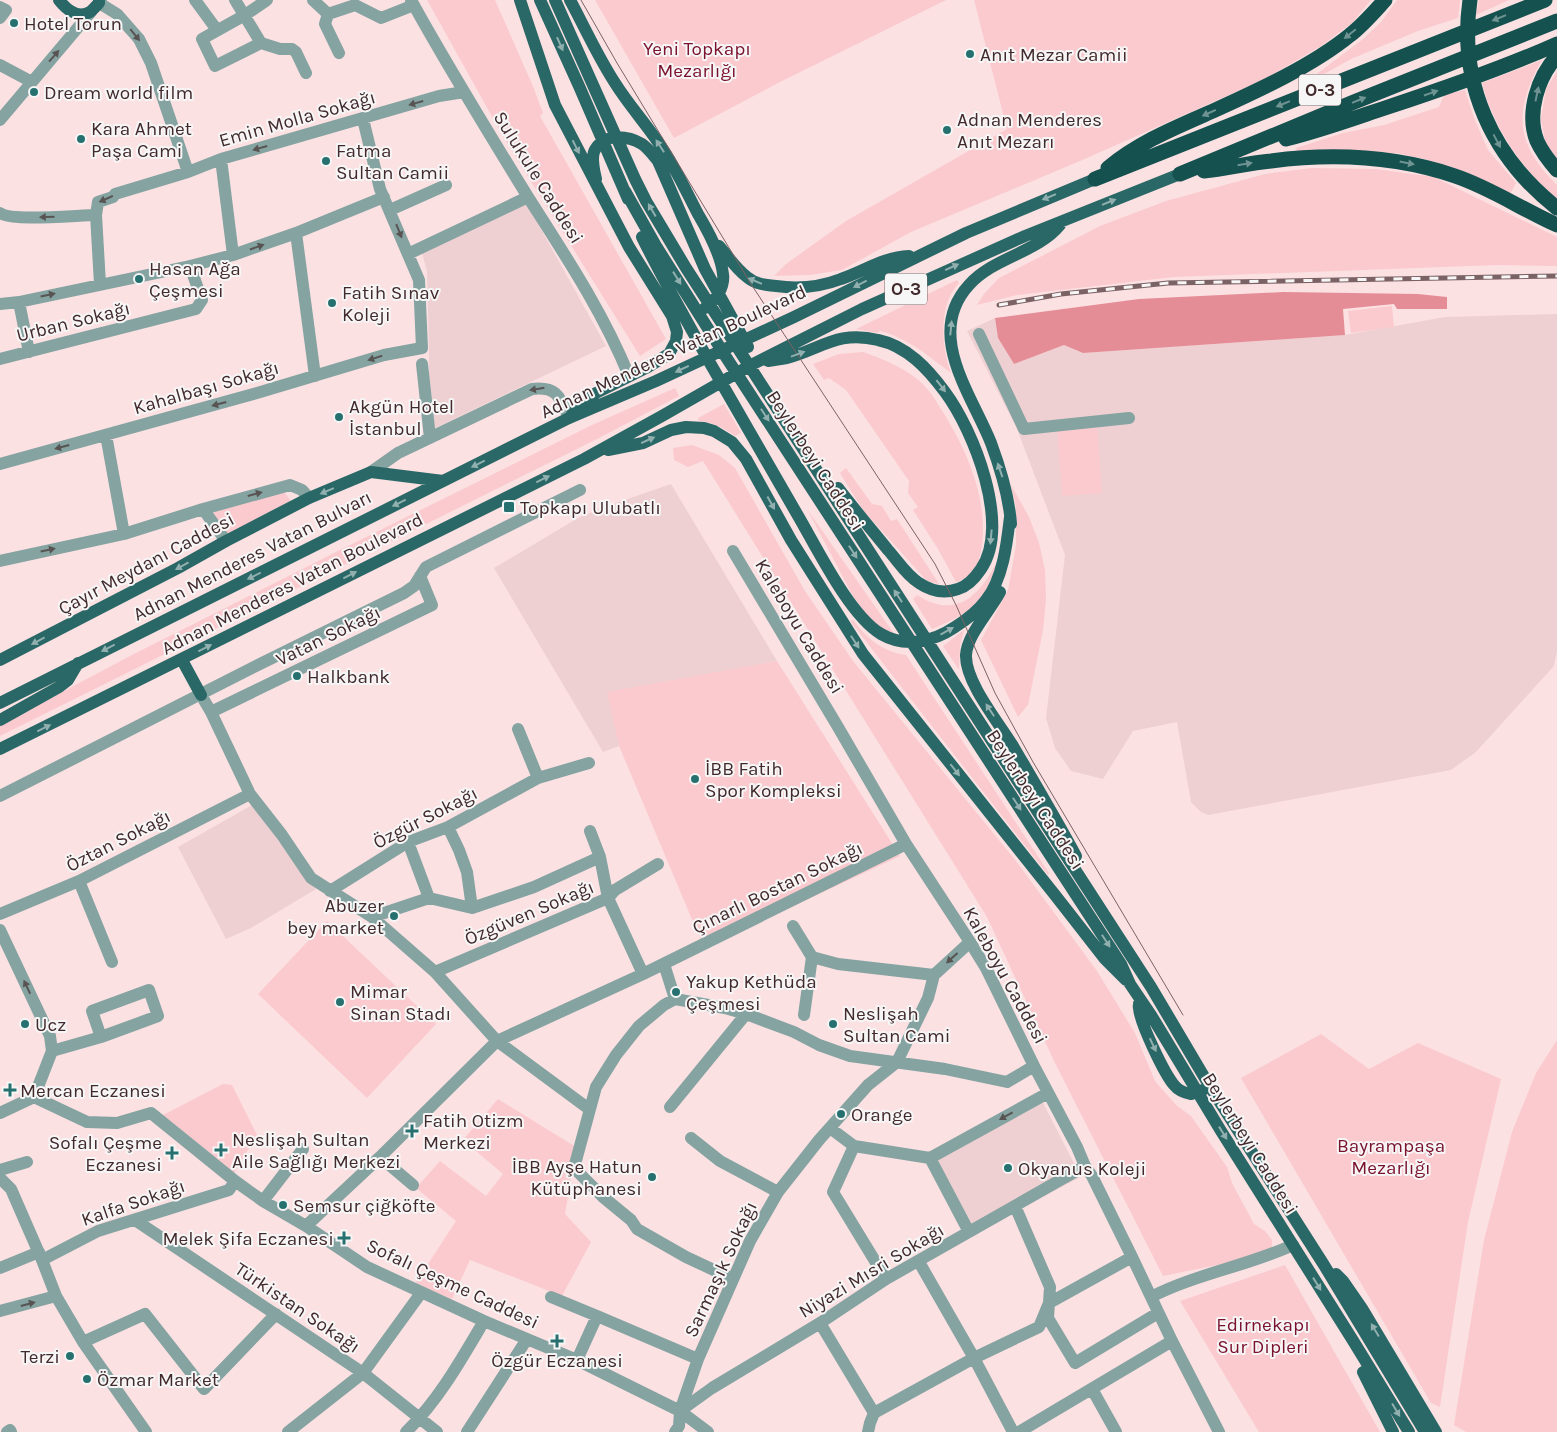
<svg xmlns="http://www.w3.org/2000/svg" width="1557" height="1432" font-family="Karla,sans-serif">
  <style>
    .built { fill: #eed0d2 }
    .green { fill: #facace }
    .forest { fill: #e58d97 }
    .lines { fill: none; stroke-linecap: round; stroke-linejoin: round }
    .minor { stroke: #84a3a1; stroke-width: 12 }
    .major { stroke: #296866; stroke-width: 12 }
    .highway { stroke: #14514f; stroke-width: 15 }
    .tram { stroke: #7b6264; stroke-width: 1 }
    .rail-casing { stroke: #7b6264; stroke-width: 5 }
    .rail { stroke: #f6f6f6; stroke-width: 3; stroke-dasharray: 9; stroke-linecap: butt }
    .oneway { fill: #6e9392 }
    .oneway2 { fill: #595454 }
    .oneway3 { fill: #90afae }
    .poi-dot { fill: #26716f; stroke: #f6f6f6; stroke-width: 2 }
    .labels { text-anchor: middle; stroke-width: 4; stroke-linejoin: round; paint-order: stroke }
    .shield { fill: #f6f6f6; stroke: #786668; stroke-width: 1 }
    .shield-label { font-size: 18px; font-weight: bold; fill: #42292b }
    .poi-label { font-size: 19px; fill: #42292b; stroke: #f6f6f6; text-anchor: start }
    .park-label { font-size: 19px; fill: #7a112d; stroke: #f6f6f6 }
    .street-label { font-size: 19px; fill: #42292b; stroke: #f6f6f6 }
  </style>
  <rect width="100%" height="100%" fill="#fce1e3"/>
  <path class="built" d="M527 204 606 346 435 428 429 403V353L427 271 421 250Z
    M1557 314V651L1554 666 1476 752 1451 770 1208 815 1201 812 1191 802 1177 722 1133 731 1103 779 1071 771 1055 748 1046 718 1065 555 1017 429 967 331 995 318 998 338 1014 364 1064 345 1083 353 1345 335 1445 317Z
    M671 484 777 661 608 692 619 746 603 752 494 568 578 518 607 506Z
    M252 805 316 889 251 928 226 939 178 847Z
    M1039 1095 1081 1177 971 1233 937 1159Z"/>
  <path class="green" d="M427 0H495L532 84 543 113 540 116 666 339 640 356 504 138Z
    M595 0H946L778 83 674 138Z
    M974 0H1371L1352 23 1321 46 1265 79 1080 161 911 232 842 270 810 275 774 276 786 264 846 221 1007 129Z
    M1397 0H1460L1458 18 1418 31 1351 59 1315 79 1314 76 1363 39 1381 22Z
    M1479 0H1509L1476 15Z
    M1542 60C1513 111 1515 144 1557 185V200C1522 169 1494 129 1482 83Z
    M1557 71V159L1545 142 1541 119 1546 89Z
    M1465 90 1474 118 1488 150 1516 183 1510 194 1463 172 1425 159 1396 153H1297L1296 148 1343 133 1384 125 1439 107 1444 95Z
    M1311 168 1376 169 1434 177 1557 237V266L1497 265 1174 277 1017 295 977 305 984 294 999 278 1100 226 1166 201 1265 174Z
    M957 280 959 283C938 305 941 347 951 373 928 356 908 338 880 331L877 333 856 329Z
    M1392 306 1394 327 1351 333 1348 311Z
    M863 352C886 360 913 371 928 390 933 395 937 403 941 409 966 448 988 497 982 545 979 564 975 576 956 582L938 549 913 510 918 507 908 493 909 481 846 390 829 378 824 380 813 364 839 354Z
    M675 388 679 396 599 438 0 736V725L130 656 340 550 592 425Z
    M724 404 741 433 735 436C724 428 713 422 699 421L698 418Z
    M1097 423 1102 493 1062 496 1057 426Z
    M692 445 719 455 735 468 805 591 853 661 1016 861 1097 971 1135 1033 1155 1081 1176 1105 1191 1116 1227 1167 1232 1183 1254 1224 1265 1231 1272 1240V1247L1266 1255 1163 1276 1054 1061 987 917 703 461 688 467 674 460 673 448Z
    M846 468 872 504 882 506 891 521 897 519 939 584 927 581 863 510 840 473Z
    M1010 483 1029 517 1039 543 1045 570 1046 599 1043 630 1028 705 1018 717 981 640 1008 590 1016 545V507Z
    M283 491 291 501 227 535 211 513Z
    M807 509 895 635 883 632 869 618 854 598Z
    M995 565 997 566C985 592 979 608 950 621 944 624 938 626 932 629L913 599 917 595C954 619 978 598 995 565Z
    M853 620C868 639 881 651 906 655L1049 873 1048 875 850 621Z
    M964 630 960 646 959 670 943 646Z
    M777 661 900 856 704 948 619 746 607 692Z
    M327 921 436 1024 367 1098 258 994Z
    M1321 1034 1369 1069 1418 1043 1501 1079 1468 1222 1440 1407 1431 1403 1241 1078Z
    M1557 1040V1432H1466L1454 1425 1484 1240 1512 1132 1536 1073Z
    M223 1084 232 1085 257 1135 234 1173 163 1115Z
    M498 1099 576 1147 565 1214 591 1242 562 1296 470 1260 452 1299 415 1284 456 1221 416 1188 440 1161 486 1196 503 1174 463 1140Z
    M1285 1265 1380 1432H1259L1180 1301Z"/>
  <path class="forest" d="M1283 292 1418 294 1447 297V309H1397L1394 304 1343 309 1345 335 1083 353 1064 345 1014 364 998 338 995 318 1139 299Z"/>
  <g class="lines">
    <path class="minor" d="M101 0 99 3 117 14 139 39 151 63 188 172
      M195 0 217 30
      M235 0 261 43 215 66 202 39 245 15 267 0
      M313 0 328 14 355 5 381 18 414 5
      M411 0C448 67 488 132 528 197 565 255 603 312 629 376
      M0 7 6 10 0 18
      M328 14 325 24 339 53
      M261 43 280 49H292L296 52 306 73
      M0 65 32 82
      M0 120 91 12
      M221 159 233 255
      M390 210 446 185
      M0 213C10 222 79 215 96 215
      M296 233 315 376
      M408 254 528 197
      M100 284 96 215 98 202 113 197 115 194 188 172 221 159 439 96 464 92
      M19 302 29 352
      M0 304 19 302 190 266 233 255 296 233 384 197
      M979 334 1024 429 1129 418
      M0 359 196 309 202 300 190 266
      M422 364 430 438
      M106 435 124 534
      M0 464 257 393 384 355 422 348 419 280 380 189 363 119
      M371 472 398 453 532 389C558 386 560 398 569 418
      M203 509 226 541
      M733 551 838 727 906 844 970 942 986 968 1034 1066 1077 1147 1085 1166 1092 1176 1132 1257 1172 1341 1219 1432
      M0 561 124 534 203 509 290 485 302 490 309 498
      M201 695 211 712 250 794 282 835 311 878 372 917 435 972 497 1041 589 1109
      M211 712 432 605 420 576
      M518 729 538 778 589 763
      M0 796 252 668 404 593 414 586 426 567 580 490
      M448 827 459 850 467 872 472 908
      M590 831 600 857 608 898 643 974
      M408 842 429 898
      M79 881 112 962
      M330 891 408 842 448 827 538 778
      M0 914 79 881 250 794
      M372 917 429 898 472 908 534 887 600 857
      M793 926 812 957 804 1015
      M0 930 50 1036 52 1051 34 1097
      M812 957 838 964 934 975
      M664 964 675 999
      M435 972 608 898 615 890 658 864
      M52 1051 101 1037 158 1016 149 990 92 1011 101 1037
      M34 1097 87 1122 117 1123 151 1113 235 1181 263 1201 306 1226 367 1267 484 1321 577 1360 680 1411 708 1432
      M670 1107 746 1014
      M0 1113 34 1097
      M830 1128 854 1146 930 1158
      M691 1138 720 1161 778 1192
      M854 1146 833 1192 886 1279
      M380 1157 413 1185
      M930 1158 1048 1093
      M930 1158 969 1232
      M0 1170 27 1162
      M0 1178 11 1189 42 1260 56 1296 83 1342 146 1432
      M263 1201 303 1149
      M1015 1206 1050 1287 1048 1318 1075 1363 1158 1313
      M135 1220 363 1373 437 1432
      M306 1226 380 1157 497 1041 643 974 906 844
      M42 1260 98 1231 229 1190 235 1181
      M919 1262 974 1358 1013 1432
      M0 1268 39 1252
      M733 1279 686 1257 637 1229 631 1220 603 1197 574 1168 596 1087 616 1055 639 1026 664 1005 675 999 725 1008 746 1014 794 1032 819 1045 850 1056 945 1069 1007 1082 1034 1066
      M551 1297 597 1316
      M1151 1297C1196 1274 1247 1266 1293 1245
      M0 1311 56 1296
      M820 1323 874 1413
      M83 1342 145 1314 204 1389 276 1314
      M577 1360 597 1316 698 1359
      M1092 1389 1116 1432
      M680 1411 712 1388 820 1323 886 1279 1085 1166
      M7 1432 10 1430 11 1432
      M288 1432 363 1373 421 1293
      M406 1432C438 1401 461 1360 484 1321
      M467 1432 527 1339
      M675 1432 679 1426 680 1411 698 1359 750 1241 778 1192 819 1140 868 1085 897 1062 928 998 934 975 970 942
      M868 1432 870 1423 874 1413 974 1358 1039 1327 1049 1303 1132 1257
      M1019 1432 1172 1341"/>
    <path class="major" d="M59 0C66 9 78 19 90 12 93 10 97 5 99 3V0
      M520 0 555 105 629 247 672 316 677 332 676 341 669 354 646 368 596 393 577 408 572 414
      M540 0 579 86 628 199
      M555 0 635 179 646 201 686 268 1151 987 1209 1085 1324 1265 1425 1432
      M570 0C585 28 598 57 615 83 630 107 649 127 664 151 677 171 687 193 698 214 708 231 721 254 723 274 725 288 715 301 705 308
      M596 179C594 170 590 156 596 148 606 133 628 136 642 144 648 148 653 155 658 161L705 269 748 347
      M625 191 656 246 726 357 1121 964 1130 984 1151 1015 1221 1131 1352 1339 1409 1432
      M642 237C663 280 687 321 710 363 739 413 768 464 797 514 816 546 849 615 881 634 905 648 933 642 955 627 966 620 978 611 986 600 1003 579 1007 543 1010 517
      M719 246C728 256 735 268 747 277 755 284 765 285 776 286 797 289 820 287 841 279 864 271 884 257 909 256
      M768 361C774 360 781 359 787 358 821 349 838 330 878 340 907 346 928 369 945 392 974 431 1011 525 981 569 975 578 968 586 958 589 944 594 931 591 919 583 906 575 898 561 888 550 871 529 854 509 838 488
      M608 450 643 443 671 430 686 427 704 428 714 431 732 442 746 459 791 540 863 654 1055 895 1105 959 1126 980
      M1011 524C1009 496 1001 470 991 443 972 395 924 334 969 285 994 257 1037 253 1060 225
      M1000 592C990 611 967 635 966 655 965 682 999 723 1013 746 1034 782 1056 819 1076 856
      M0 660 178 568 226 541 309 498 371 472 443 481
      M182 660 201 695
      M0 703 569 418 656 381 794 317 966 233 1095 179
      M0 720 59 687 68 680 78 663
      M0 749 584 459 662 416 751 365 862 309 1025 236 1180 174
      M1140 1000C1139 1003 1138 1006 1139 1008 1140 1023 1164 1073 1174 1085 1178 1090 1185 1093 1191 1094L1203 1090
      M1336 1274 1343 1281 1363 1310 1436 1432
      M1363 1372 1393 1432"/>
    <path class="highway" d="M1470 0C1458 83 1492 157 1557 208
      M1557 56C1538 77 1526 113 1537 141 1542 152 1549 161 1557 170
      M1286 139C1319 131 1352 119 1385 108 1443 89 1501 69 1557 44
      M1108 168C1139 142 1177 127 1213 111 1257 91 1312 66 1350 35 1363 25 1374 12 1385 0
      M1204 171C1226 169 1248 163 1271 161 1333 153 1396 156 1455 176 1491 188 1523 210 1557 225
      M1180 174 1354 102 1557 21
      M1095 179 1545 0"/>
    <path class="tram" d="M581 0 617 63 751 284 935 564 956 605 995 693 1033 762 1183 1015"/>
    <g class="rail-casing">
      <path id="rail" d="M999 305 1061 294 1168 283 1557 276"/>
    </g>
    <use href="#rail" class="rail"/>
  </g>
  <defs><path id="oneway-solid" d="M-6-.8H1V-3.2L6.5 0L1 3.2V.8H-6Z" transform="scale(1.25)"/></defs>
  <g class="oneway">
    <use href="#oneway-solid" transform="translate(1499 18) rotate(158)"/>
    <use href="#oneway-solid" transform="translate(1350 34) rotate(141)"/>
    <use href="#oneway-solid" transform="translate(1431 93) rotate(-19)"/>
    <use href="#oneway-solid" transform="translate(1537 94) rotate(-78)"/>
    <use href="#oneway-solid" transform="translate(1359 100) rotate(-22)"/>
    <use href="#oneway-solid" transform="translate(1283 104) rotate(158)"/>
    <use href="#oneway-solid" transform="translate(1209 113) rotate(156)"/>
    <use href="#oneway-solid" transform="translate(1497 141) rotate(62)"/>
    <use href="#oneway-solid" transform="translate(1407 163) rotate(11)"/>
    <use href="#oneway-solid" transform="translate(1245 164) rotate(-9)"/>
  </g>
  <g class="oneway2">
    <use href="#oneway-solid" transform="translate(135 35) rotate(51)"/>
    <use href="#oneway-solid" transform="translate(54 56) rotate(-49)"/>
    <use href="#oneway-solid" transform="translate(416 103) rotate(164)"/>
    <use href="#oneway-solid" transform="translate(260 148) rotate(164)"/>
    <use href="#oneway-solid" transform="translate(106 199) rotate(156)"/>
    <use href="#oneway-solid" transform="translate(47 217) rotate(178)"/>
    <use href="#oneway-solid" transform="translate(399 231) rotate(68)"/>
    <use href="#oneway-solid" transform="translate(257 247) rotate(-19)"/>
    <use href="#oneway-solid" transform="translate(48 295) rotate(-12)"/>
    <use href="#oneway-solid" transform="translate(375 358) rotate(163)"/>
    <use href="#oneway-solid" transform="translate(537 389) rotate(171)"/>
    <use href="#oneway-solid" transform="translate(219 404) rotate(165)"/>
    <use href="#oneway-solid" transform="translate(62 447) rotate(165)"/>
    <use href="#oneway-solid" transform="translate(255 494) rotate(-15)"/>
    <use href="#oneway-solid" transform="translate(48 550) rotate(-12)"/>
    <use href="#oneway-solid" transform="translate(952 958) rotate(138)"/>
    <use href="#oneway-solid" transform="translate(27 987) rotate(-115)"/>
    <use href="#oneway-solid" transform="translate(1006 1116) rotate(151)"/>
    <use href="#oneway-solid" transform="translate(28 1304) rotate(-15)"/>
  </g>
  <g class="oneway3">
    <use href="#oneway-solid" transform="translate(560 44) rotate(66)"/>
    <use href="#oneway-solid" transform="translate(660 146) rotate(-123)"/>
    <use href="#oneway-solid" transform="translate(576 147) rotate(63)"/>
    <use href="#oneway-solid" transform="translate(1049 197) rotate(158)"/>
    <use href="#oneway-solid" transform="translate(1109 202) rotate(-22)"/>
    <use href="#oneway-solid" transform="translate(652 210) rotate(-120)"/>
    <use href="#oneway-solid" transform="translate(952 267) rotate(-24)"/>
    <use href="#oneway-solid" transform="translate(677 278) rotate(58)"/>
    <use href="#oneway-solid" transform="translate(755 281) rotate(-157)"/>
    <use href="#oneway-solid" transform="translate(860 284) rotate(153)"/>
    <use href="#oneway-solid" transform="translate(951 328) rotate(-84)"/>
    <use href="#oneway-solid" transform="translate(798 354) rotate(-20)"/>
    <use href="#oneway-solid" transform="translate(682 369) rotate(155)"/>
    <use href="#oneway-solid" transform="translate(941 386) rotate(52)"/>
    <use href="#oneway-solid" transform="translate(765 415) rotate(57)"/>
    <use href="#oneway-solid" transform="translate(648 440) rotate(-24)"/>
    <use href="#oneway-solid" transform="translate(478 464) rotate(154)"/>
    <use href="#oneway-solid" transform="translate(1000 470) rotate(-109)"/>
    <use href="#oneway-solid" transform="translate(543 479) rotate(-26)"/>
    <use href="#oneway-solid" transform="translate(327 491) rotate(157)"/>
    <use href="#oneway-solid" transform="translate(399 503) rotate(154)"/>
    <use href="#oneway-solid" transform="translate(771 503) rotate(61)"/>
    <use href="#oneway-solid" transform="translate(991 537) rotate(95)"/>
    <use href="#oneway-solid" transform="translate(853 552) rotate(57)"/>
    <use href="#oneway-solid" transform="translate(182 566) rotate(151)"/>
    <use href="#oneway-solid" transform="translate(350 575) rotate(-27)"/>
    <use href="#oneway-solid" transform="translate(254 576) rotate(154)"/>
    <use href="#oneway-solid" transform="translate(898 596) rotate(-123)"/>
    <use href="#oneway-solid" transform="translate(947 631) rotate(-29)"/>
    <use href="#oneway-solid" transform="translate(38 641) rotate(152)"/>
    <use href="#oneway-solid" transform="translate(855 642) rotate(57)"/>
    <use href="#oneway-solid" transform="translate(108 648) rotate(153)"/>
    <use href="#oneway-solid" transform="translate(205 648) rotate(-27)"/>
    <use href="#oneway-solid" transform="translate(990 710) rotate(-123)"/>
    <use href="#oneway-solid" transform="translate(44 728) rotate(-26)"/>
    <use href="#oneway-solid" transform="translate(955 770) rotate(52)"/>
    <use href="#oneway-solid" transform="translate(1017 804) rotate(57)"/>
    <use href="#oneway-solid" transform="translate(1106 941) rotate(57)"/>
    <use href="#oneway-solid" transform="translate(1153 1045) rotate(65)"/>
    <use href="#oneway-solid" transform="translate(1223 1133) rotate(58)"/>
    <use href="#oneway-solid" transform="translate(1317 1284) rotate(58)"/>
    <use href="#oneway-solid" transform="translate(1375 1330) rotate(-121)"/>
    <use href="#oneway-solid" transform="translate(1396 1410) rotate(59)"/>
  </g>
  <g class="poi-dot">
    <circle cx="14" cy="23" r="5"/>
    <circle cx="970" cy="54" r="5"/>
    <circle cx="34" cy="92" r="5"/>
    <circle cx="947" cy="130" r="5"/>
    <circle cx="81" cy="139" r="5"/>
    <circle cx="326" cy="161" r="5"/>
    <circle cx="139" cy="279" r="5"/>
    <circle cx="332" cy="303" r="5"/>
    <circle cx="339" cy="417" r="5"/>
    <rect x="503" y="501" width="12" height="12" rx="2.5"/>
    <circle cx="297" cy="676" r="5"/>
    <circle cx="695" cy="779" r="5"/>
    <circle cx="394" cy="916" r="5"/>
    <circle cx="676" cy="992" r="5"/>
    <circle cx="340" cy="1002" r="5"/>
    <circle cx="25" cy="1024" r="5"/>
    <circle cx="833" cy="1024" r="5"/>
    <path d="M7.5 1082.5h5v5h5v5h-5v5h-5v-5h-5v-5h5z"/>
    <circle cx="841" cy="1114" r="5"/>
    <path d="M409.5 1123.5h5v5h5v5h-5v5h-5v-5h-5v-5h5z"/>
    <path d="M218.5 1142.5h5v5h5v5h-5v5h-5v-5h-5v-5h5z"/>
    <path d="M169.5 1145.5h5v5h5v5h-5v5h-5v-5h-5v-5h5z"/>
    <circle cx="1008" cy="1168" r="5"/>
    <circle cx="652" cy="1177" r="5"/>
    <circle cx="283" cy="1205" r="5"/>
    <path d="M341.5 1230.5h5v5h5v5h-5v5h-5v-5h-5v-5h5z"/>
    <path d="M554.5 1333.5h5v5h5v5h-5v5h-5v-5h-5v-5h5z"/>
    <circle cx="70" cy="1356" r="5"/>
    <circle cx="87" cy="1379" r="5"/>
  </g>
  <g class="labels">
    <g class="shield">
      <rect x="1299" y="74.5" width="42" height="31" rx="4"/>
      <rect x="885" y="273.5" width="42" height="31" rx="4"/>
    </g>
    <g class="shield-label">
      <text x="1320" y="96">O-3</text>
      <text x="906" y="295">O-3</text>
    </g>
    <g class="poi-label">
      <text x="24" y="30">Hotel Torun</text>
      <text x="980" y="61">Anıt Mezar Camii</text>
      <text x="44" y="99">Dream world film</text>
      <text x="957" y="126">Adnan Menderes<tspan x="957" dy="22">Anıt Mezarı</tspan></text>
      <text x="91" y="135">Kara Ahmet<tspan x="91" dy="22">Paşa Cami</tspan></text>
      <text x="336" y="157">Fatma<tspan x="336" dy="22">Sultan Camii</tspan></text>
      <text x="149" y="275">Hasan Ağa<tspan x="149" dy="22">Çeşmesi</tspan></text>
      <text x="342" y="299">Fatih Sınav<tspan x="342" dy="22">Koleji</tspan></text>
      <text x="349" y="413">Akgün Hotel<tspan x="349" dy="22">İstanbul</tspan></text>
      <text x="520" y="514">Topkapı Ulubatlı</text>
      <text x="307" y="683">Halkbank</text>
      <text x="705" y="775">İBB Fatih<tspan x="705" dy="22">Spor Kompleksi</tspan></text>
      <text x="384" y="912" text-anchor="end">Abuzer<tspan x="384" dy="22">bey market</tspan></text>
      <text x="686" y="988">Yakup Kethüda<tspan x="686" dy="22">Çeşmesi</tspan></text>
      <text x="350" y="998">Mimar<tspan x="350" dy="22">Sinan Stadı</tspan></text>
      <text x="843" y="1020">Neslişah<tspan x="843" dy="22">Sultan Cami</tspan></text>
      <text x="35" y="1031">Ucz</text>
      <text x="20" y="1097">Mercan Eczanesi</text>
      <text x="851" y="1121">Orange</text>
      <text x="423" y="1127">Fatih Otizm<tspan x="423" dy="22">Merkezi</tspan></text>
      <text x="232" y="1146">Neslişah Sultan<tspan x="232" dy="22">Aile Sağlığı Merkezi</tspan></text>
      <text x="162" y="1149" text-anchor="end">Sofalı Çeşme<tspan x="162" dy="22">Eczanesi</tspan></text>
      <text x="642" y="1173" text-anchor="end">İBB Ayşe Hatun<tspan x="642" dy="22">Kütüphanesi</tspan></text>
      <text x="1018" y="1175">Okyanus Koleji</text>
      <text x="293" y="1212">Semsur çiğköfte</text>
      <text x="334" y="1245" text-anchor="end">Melek Şifa Eczanesi</text>
      <text x="60" y="1363" text-anchor="end">Terzi</text>
      <text x="557" y="1367" text-anchor="middle">Özgür Eczanesi</text>
      <text x="97" y="1386">Özmar Market</text>
    </g>
    <g class="park-label">
      <text x="697" y="55">Yeni Topkapı<tspan x="697" dy="22">Mezarlığı</tspan></text>
      <text x="1391" y="1152">Bayrampaşa<tspan x="1391" dy="22">Mezarlığı</tspan></text>
      <text x="1263" y="1331">Edirnekapı<tspan x="1263" dy="22">Sur Dipleri</tspan></text>
    </g>
    <g class="street-label">
      <text transform="translate(297 118) rotate(-16)" y="7">Emin Molla Sokağı</text>
      <text transform="translate(539 177) rotate(58)" y="7">Sulukule Caddesi</text>
      <text transform="translate(73 321) rotate(-14)" y="7">Urban Sokağı</text>
      <text transform="translate(673 351) rotate(-25)" y="7">Adnan Menderes Vatan Boulevard</text>
      <text transform="translate(206 387) rotate(-16)" y="7">Kahalbaşı Sokağı</text>
      <text transform="translate(816 460) rotate(57)" y="7">Beylerbeyi Caddesi</text>
      <text transform="translate(252 555) rotate(-27)" y="7">Adnan Menderes Vatan Bulvarı</text>
      <text transform="translate(146 563) rotate(-28)" y="7">Çayır Meydanı Caddesi</text>
      <text transform="translate(292 583) rotate(-27)" y="7">Adnan Menderes Vatan Boulevard</text>
      <text transform="translate(800 626) rotate(59)" y="7">Kaleboyu Caddesi</text>
      <text transform="translate(328 635) rotate(-26)" y="7">Vatan Sokağı</text>
      <text transform="translate(1036 799) rotate(57)" y="7">Beylerbeyi Caddesi</text>
      <text transform="translate(425 817) rotate(-27)" y="7">Özgür Sokağı</text>
      <text transform="translate(118 840) rotate(-27)" y="7">Öztan Sokağı</text>
      <text transform="translate(777 887) rotate(-26)" y="7">Çınarlı Bostan Sokağı</text>
      <text transform="translate(529 912) rotate(-23)" y="7">Özgüven Sokağı</text>
      <text transform="translate(1006 975) rotate(61)" y="7">Kaleboyu Caddesi</text>
      <text transform="translate(1251 1143) rotate(58)" y="7">Beylerbeyi Caddesi</text>
      <text transform="translate(133 1202) rotate(-19)" y="7">Kalfa Sokağı</text>
      <text transform="translate(720 1269) rotate(-65)" y="7">Sarmaşık Sokağı</text>
      <text transform="translate(871 1270) rotate(-31)" y="7">Niyazi Mısri Sokağı</text>
      <text transform="translate(453 1283) rotate(25)" y="7">Sofalı Çeşme Caddesi</text>
      <text transform="translate(298 1307) rotate(34)" y="7">Türkistan Sokağı</text>
    </g>
  </g>
</svg>
